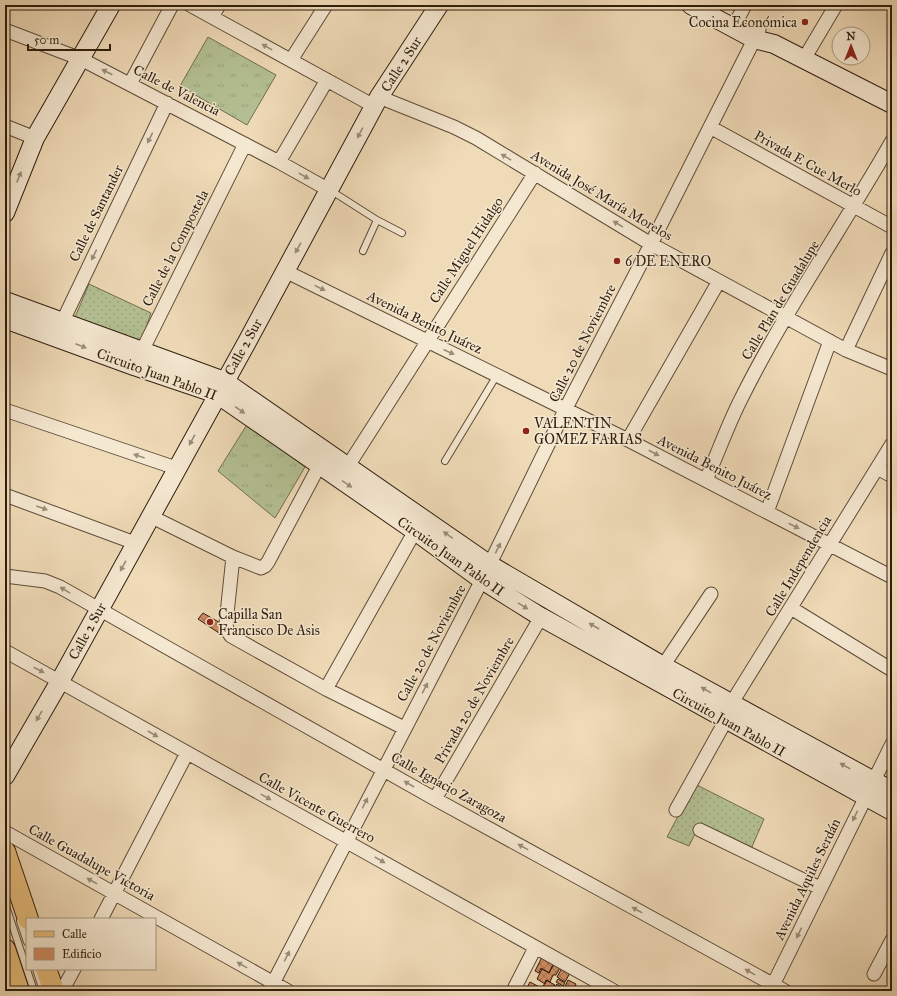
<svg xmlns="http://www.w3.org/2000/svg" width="897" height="996" font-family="'IM FELL Great Primer',serif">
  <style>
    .grass { fill: url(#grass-tufts); stroke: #716f50 }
    .garden { fill: url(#garden-dots); stroke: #716f50 }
    .building { fill: url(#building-cross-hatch); stroke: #2e1d0d }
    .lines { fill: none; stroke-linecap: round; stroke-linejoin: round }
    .lane-casing { stroke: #5e4c38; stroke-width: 8 }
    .street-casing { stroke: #5e4c38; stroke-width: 15 }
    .secondary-casing { stroke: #2e1d0d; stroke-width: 20 }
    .primary-casing { stroke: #2e1d0d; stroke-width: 22 }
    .lane { stroke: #f5e8d1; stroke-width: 6 }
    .street { stroke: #f5e8d1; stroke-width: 13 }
    .secondary { stroke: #f5e8d1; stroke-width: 18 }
    .primary { stroke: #e8be7c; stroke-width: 20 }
    .oneway { fill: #9b8d79 }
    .poi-dot { fill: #8f2418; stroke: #f5e8d1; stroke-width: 1.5 }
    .labels { text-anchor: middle; stroke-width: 3; stroke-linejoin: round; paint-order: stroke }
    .poi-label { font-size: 14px; fill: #2e1d0d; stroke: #f5e8d1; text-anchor: start }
    .street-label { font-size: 14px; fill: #2e1d0d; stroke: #f5e8d1 }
  </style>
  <defs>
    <pattern id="grass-tufts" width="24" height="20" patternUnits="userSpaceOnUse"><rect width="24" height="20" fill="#b4c194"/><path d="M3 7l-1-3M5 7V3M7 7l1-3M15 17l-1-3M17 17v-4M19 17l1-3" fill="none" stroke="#9ba57e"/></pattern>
    <pattern id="garden-dots" width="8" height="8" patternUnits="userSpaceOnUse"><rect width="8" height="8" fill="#b4c194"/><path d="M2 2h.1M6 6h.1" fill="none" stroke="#9ba57e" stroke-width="1.8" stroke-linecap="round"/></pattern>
    <pattern id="building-cross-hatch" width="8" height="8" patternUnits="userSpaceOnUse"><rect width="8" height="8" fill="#d08d63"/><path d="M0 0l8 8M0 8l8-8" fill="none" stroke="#a97350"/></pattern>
  </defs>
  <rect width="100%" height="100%" fill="#f0dbb8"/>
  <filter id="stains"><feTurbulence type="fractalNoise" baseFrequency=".005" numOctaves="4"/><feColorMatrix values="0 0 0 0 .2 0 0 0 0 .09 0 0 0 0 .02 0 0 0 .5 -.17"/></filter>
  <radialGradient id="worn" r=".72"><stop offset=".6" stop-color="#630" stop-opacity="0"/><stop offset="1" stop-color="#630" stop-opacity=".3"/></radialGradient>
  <path class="grass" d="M208 37 276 75 247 125 180 86Z
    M248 423 305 467 275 518 218 471Z"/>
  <path class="garden" d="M89 284 151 313 140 345 73 322Z
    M695 784 764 819 751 849 700 824 689 846 667 837Z"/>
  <path class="building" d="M203 613 222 624 219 633 198 619Z
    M542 957 554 962 549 973 541 968 539 973 535 971Z
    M555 962 561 966 556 975H553L550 982 547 980 545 984 537 979 542 969 549 973Z
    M562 968 570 973 565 982 557 977Z
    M558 979 565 983 563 986 556 982Z
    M546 980 555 985 552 991 543 987Z
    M568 980 576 984 573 991H563Z
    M530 982 547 991H525Z
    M557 984 563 988 561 991H552Z"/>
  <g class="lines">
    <g class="lane-casing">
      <path id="lane" d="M330 190 377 220
        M363 251 377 220 402 233
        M445 461 497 375
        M5 903 34 991
        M20 921 27 942
        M36 969 43 991"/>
    </g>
    <g class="street-casing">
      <path id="street" d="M190 5 374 106
        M212 17 219 5
        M733 28 745 5
        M5 30 81 59 279 162 329 190
        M804 59 836 5
        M291 60 326 5
        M130 84 172 5
        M379 97 454 127 476 138 651 244 846 350 892 369
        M5 126 35 138
        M710 127 892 227
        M279 162 327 80
        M285 271 628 440 892 577
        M59 329 167 103
        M846 350 892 253
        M138 359 245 144
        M5 410 176 468
        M628 440 719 281
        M348 466 535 173
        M877 468 892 476
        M706 480C718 453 728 424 742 397 786 309 843 227 892 141
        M5 495 135 543
        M767 512 830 341
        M150 516 233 557 261 568 265 566 268 562 319 466
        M233 557 226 623 227 630 231 636 326 689 404 728
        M5 576 45 581 60 587 435 799 785 991
        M791 608 892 670
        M5 651 614 991
        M663 666 711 594
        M326 689 415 531
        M731 704 892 444
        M435 799 541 617
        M676 810 726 720
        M700 830 820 888
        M5 832 288 991
        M101 919 187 753
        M874 974 892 940
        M62 991 74 969
        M269 991 482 580 565 410 651 244 759 30
        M513 991 535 948
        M770 991 892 744"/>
    </g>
    <g class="secondary-casing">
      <path id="secondary" d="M691 5 754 39 774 44 892 104
        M5 213 35 138 111 5
        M5 301 224 381 490 565 663 666 892 791
        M5 319 134 366 217 394 415 531 482 580 541 617 892 811
        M5 776 60 681 247 342 379 97 439 5"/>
    </g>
    <g class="primary-casing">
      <path id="primary" d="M5 851 28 919
        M5 949 19 991
        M46 969 54 991"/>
    </g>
    <use href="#lane" class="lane"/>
    <use href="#street" class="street"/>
    <use href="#secondary" class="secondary"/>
    <use href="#primary" class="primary"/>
  </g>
  <defs><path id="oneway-solid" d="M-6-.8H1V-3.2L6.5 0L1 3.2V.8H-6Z"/></defs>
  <g class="oneway">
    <use href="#oneway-solid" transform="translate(267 47) rotate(-151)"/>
    <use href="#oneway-solid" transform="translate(107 72) rotate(-153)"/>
    <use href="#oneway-solid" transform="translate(360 133) rotate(118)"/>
    <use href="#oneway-solid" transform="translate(150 138) rotate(116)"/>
    <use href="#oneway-solid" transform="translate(506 157) rotate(-149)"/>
    <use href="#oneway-solid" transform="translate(304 176) rotate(29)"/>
    <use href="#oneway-solid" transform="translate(19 177) rotate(-68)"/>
    <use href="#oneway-solid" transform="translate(618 224) rotate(-149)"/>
    <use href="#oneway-solid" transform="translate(298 248) rotate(119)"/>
    <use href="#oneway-solid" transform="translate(94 255) rotate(116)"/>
    <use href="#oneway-solid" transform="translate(320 288) rotate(26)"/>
    <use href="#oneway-solid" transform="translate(81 346) rotate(21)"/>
    <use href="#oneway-solid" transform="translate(449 352) rotate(25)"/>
    <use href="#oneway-solid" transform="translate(240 410) rotate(35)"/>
    <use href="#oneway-solid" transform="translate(192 440) rotate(119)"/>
    <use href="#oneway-solid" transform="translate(654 453) rotate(28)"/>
    <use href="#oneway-solid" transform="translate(139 456) rotate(-161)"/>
    <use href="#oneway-solid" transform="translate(347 484) rotate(34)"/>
    <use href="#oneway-solid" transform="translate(42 508) rotate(20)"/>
    <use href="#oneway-solid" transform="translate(794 526) rotate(27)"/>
    <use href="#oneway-solid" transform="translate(448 535) rotate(-145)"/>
    <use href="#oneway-solid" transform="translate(498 548) rotate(-64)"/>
    <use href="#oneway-solid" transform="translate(123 566) rotate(119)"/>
    <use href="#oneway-solid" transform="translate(65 590) rotate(-149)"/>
    <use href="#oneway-solid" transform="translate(523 606) rotate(32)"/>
    <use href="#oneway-solid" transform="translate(594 626) rotate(-150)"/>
    <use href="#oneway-solid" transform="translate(39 670) rotate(28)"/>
    <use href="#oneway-solid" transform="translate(425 688) rotate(-62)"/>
    <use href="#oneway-solid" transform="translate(706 690) rotate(-151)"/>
    <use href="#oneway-solid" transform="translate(39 716) rotate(120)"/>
    <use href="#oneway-solid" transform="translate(153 734) rotate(30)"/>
    <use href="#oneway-solid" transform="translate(845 766) rotate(-151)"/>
    <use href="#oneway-solid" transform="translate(409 784) rotate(-150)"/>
    <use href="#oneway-solid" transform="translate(266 797) rotate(29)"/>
    <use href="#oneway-solid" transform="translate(365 803) rotate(-63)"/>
    <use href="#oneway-solid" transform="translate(855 816) rotate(116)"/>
    <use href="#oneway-solid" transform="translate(523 847) rotate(-151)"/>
    <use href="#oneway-solid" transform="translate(380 860) rotate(30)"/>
    <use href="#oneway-solid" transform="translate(92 881) rotate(-151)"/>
    <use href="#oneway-solid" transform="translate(637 910) rotate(-151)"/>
    <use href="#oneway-solid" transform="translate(799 933) rotate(116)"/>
    <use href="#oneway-solid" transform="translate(287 956) rotate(-63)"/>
    <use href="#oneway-solid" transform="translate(242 965) rotate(-151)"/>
    <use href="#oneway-solid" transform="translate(750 972) rotate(-151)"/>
  </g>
  <g class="poi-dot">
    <circle cx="805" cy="22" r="4"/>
    <circle cx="617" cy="261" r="4"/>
    <circle cx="526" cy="431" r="4"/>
    <circle cx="210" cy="622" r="4"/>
  </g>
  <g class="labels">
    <g class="poi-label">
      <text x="797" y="27" text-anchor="end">Cocina Económica</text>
      <text x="625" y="266">6 DE ENERO</text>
      <text x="534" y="428">VALENTIN<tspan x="534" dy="16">GOMEZ FARIAS</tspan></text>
      <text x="218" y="619">Capilla San<tspan x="218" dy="16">Francisco De Asis</tspan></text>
    </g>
    <g class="street-label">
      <text transform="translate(401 64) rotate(-57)" y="5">Calle 2 Sur</text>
      <text transform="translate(177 90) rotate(27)" y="5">Calle de Valencia</text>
      <text transform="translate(808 163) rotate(29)" y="5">Privada E Cue Merlo</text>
      <text transform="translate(602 195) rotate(31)" y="5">Avenida José María Morelos</text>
      <text transform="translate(96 213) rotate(-64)" y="5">Calle de Santander</text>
      <text transform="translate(175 248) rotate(-63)" y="5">Calle de la Compostela</text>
      <text transform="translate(466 250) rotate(-57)" y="5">Calle Miguel Hidalgo</text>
      <text transform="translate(780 300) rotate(-59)" y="5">Calle Plan de Guadalupe</text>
      <text transform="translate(425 322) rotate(26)" y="5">Avenida Benito Juárez</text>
      <text transform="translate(582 343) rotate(-63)" y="5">Calle 20 de Noviembre</text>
      <text transform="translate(243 347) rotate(-61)" y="5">Calle 2 Sur</text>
      <text transform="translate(157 374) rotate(20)" y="5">Circuito Juan Pablo II</text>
      <text transform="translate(715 467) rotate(27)" y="5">Avenida Benito Juárez</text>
      <text transform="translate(451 556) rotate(35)" y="5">Circuito Juan Pablo II</text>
      <text transform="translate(798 566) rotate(-59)" y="5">Calle Independencia</text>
      <text transform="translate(87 631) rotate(-61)" y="5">Calle 2 Sur</text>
      <text transform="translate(431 643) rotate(-62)" y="5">Calle 20 de Noviembre</text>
      <text transform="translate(474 700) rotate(-60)" y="5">Privada 20 de Noviembre</text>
      <text transform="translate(729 722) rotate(29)" y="5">Circuito Juan Pablo II</text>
      <text transform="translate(449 787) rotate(29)" y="5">Calle Ignacio Zaragoza</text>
      <text transform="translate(317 807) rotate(29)" y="5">Calle Vicente Guerrero</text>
      <text transform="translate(92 862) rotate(29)" y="5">Calle Guadalupe Victoria</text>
      <text transform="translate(807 879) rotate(-64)" y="5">Avenida Aquiles Serdán</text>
    </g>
  </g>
  <rect width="897" height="996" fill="none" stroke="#f0dbb8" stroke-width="20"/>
  <rect x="6" y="6" width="885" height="984" fill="none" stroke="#2e1d0d" stroke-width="2"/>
  <rect x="10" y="10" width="877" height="976" fill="none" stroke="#2e1d0d"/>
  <rect x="26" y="918" width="130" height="52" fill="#f5e8d1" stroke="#a59783"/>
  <rect x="34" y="931" width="20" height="6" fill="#e8be7c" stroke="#a59783"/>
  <text x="62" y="938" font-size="12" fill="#2e1d0d">Calle</text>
  <rect x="34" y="948" width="20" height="12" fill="#d08d63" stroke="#a59783"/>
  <text x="62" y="958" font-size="12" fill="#2e1d0d">Edificio</text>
  <g transform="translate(851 46)"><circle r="19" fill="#f5e8d1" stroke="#a59783"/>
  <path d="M0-3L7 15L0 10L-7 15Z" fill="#8f2418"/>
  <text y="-6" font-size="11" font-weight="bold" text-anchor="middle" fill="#2e1d0d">N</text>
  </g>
  <path d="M28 44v6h82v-6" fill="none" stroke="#2e1d0d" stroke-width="2"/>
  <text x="34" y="44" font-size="12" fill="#2e1d0d" stroke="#f5e8d1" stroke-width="3" paint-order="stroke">50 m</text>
  <rect width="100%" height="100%" filter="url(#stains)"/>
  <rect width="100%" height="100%" fill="url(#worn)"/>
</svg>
